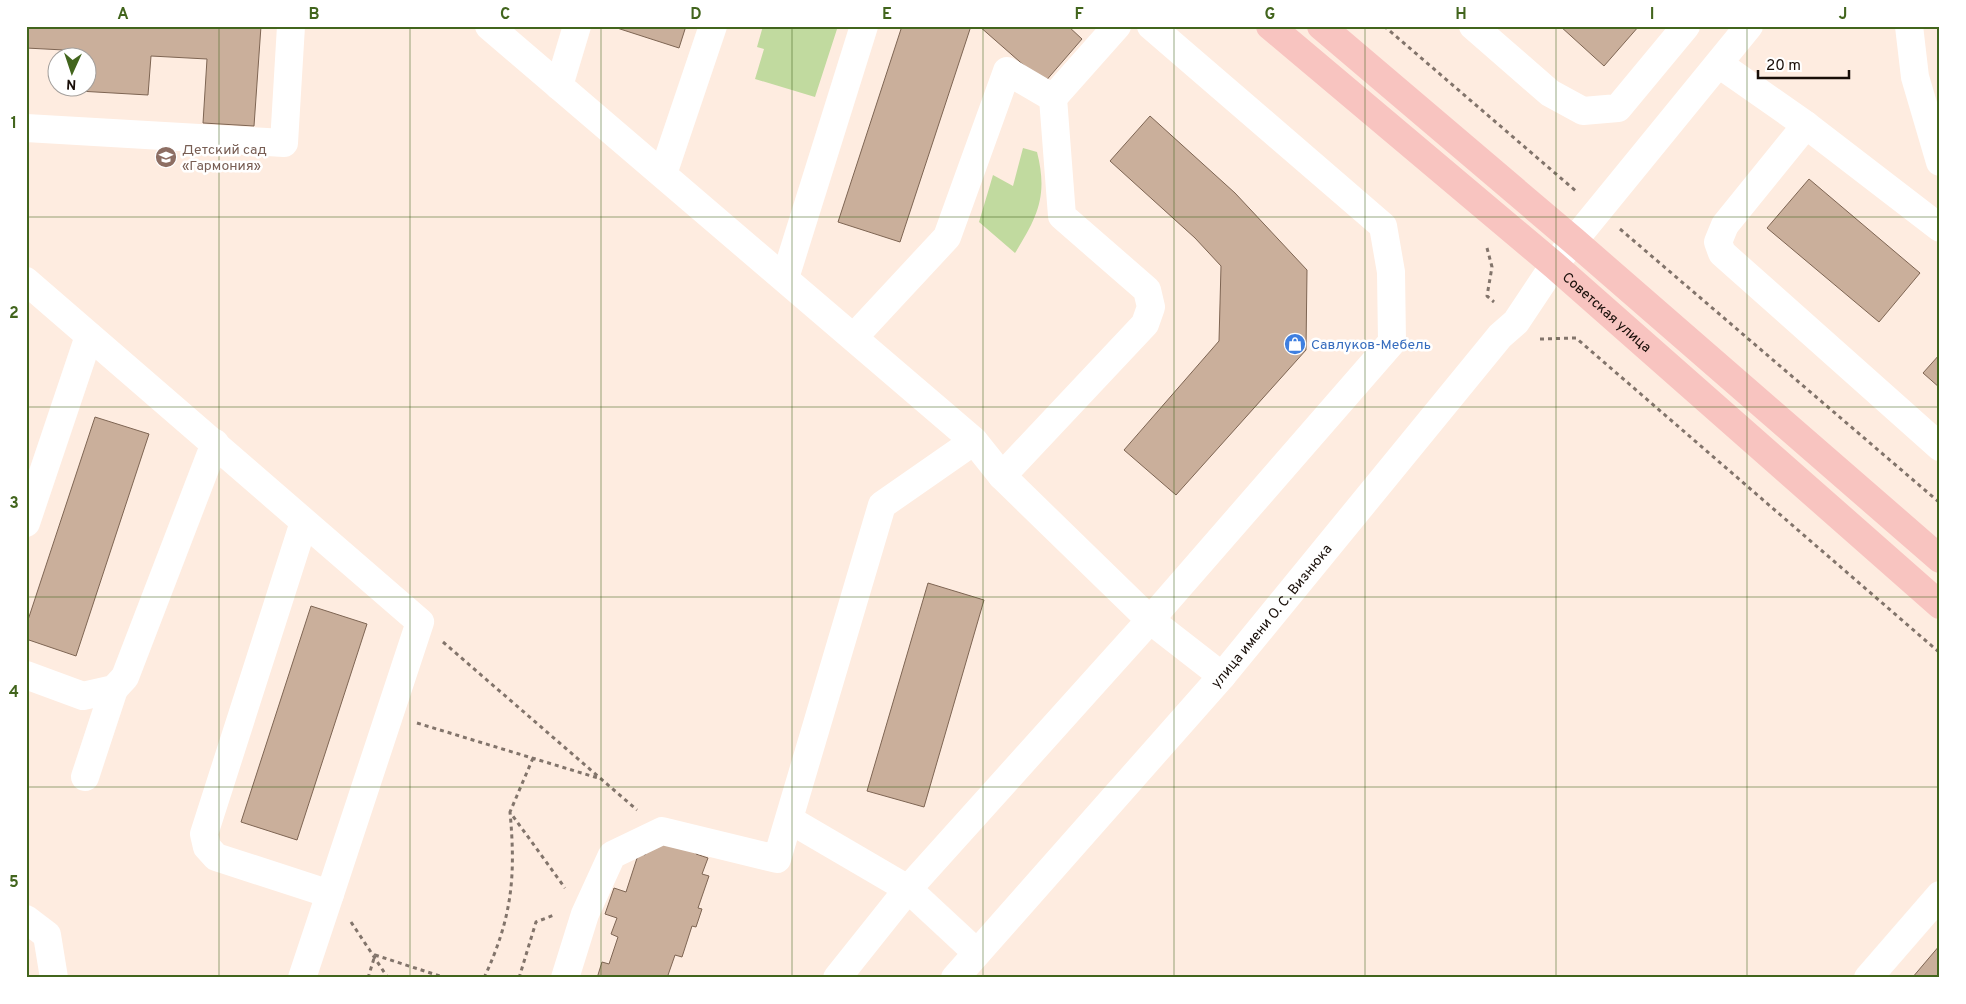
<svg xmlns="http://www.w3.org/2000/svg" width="1966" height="1004" font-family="Overpass,sans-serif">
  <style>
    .green { fill: #c1da9f }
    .building { fill: #caaf9b; stroke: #7e6553 }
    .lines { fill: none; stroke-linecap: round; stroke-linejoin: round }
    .path { stroke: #82746b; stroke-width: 3; stroke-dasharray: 4 4; stroke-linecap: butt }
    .minor { stroke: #fff; stroke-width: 28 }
    .major { stroke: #f8c4c0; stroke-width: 28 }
    .grid { fill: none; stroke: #42651d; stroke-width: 1; stroke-opacity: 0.55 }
    .labels { text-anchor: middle; stroke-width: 5; stroke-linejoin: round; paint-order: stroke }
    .education-label { font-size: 14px; fill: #785e54; stroke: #fff; text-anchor: start }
    .street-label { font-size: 14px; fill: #180e08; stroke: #fff }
    .shop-label { font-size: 14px; fill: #366cbe; stroke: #fff; text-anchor: start }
    .neatline { fill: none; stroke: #42651d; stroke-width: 2 }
    .grid-label { font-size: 16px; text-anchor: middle; font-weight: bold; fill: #42651d }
  </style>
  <rect width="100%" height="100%" fill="#feece0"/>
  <path class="green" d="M763 26H838L815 97 755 79 764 49 757 47Z
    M1023 148 1037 152C1048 195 1038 216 1015 253L979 222 993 175 1013 186Z"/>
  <path class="building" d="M26 26H261L254 126 203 123 207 59 151 56 148 95 61 90V88H88V58H63L64 50 26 48Z
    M617 26H686L679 48 617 28Z
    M902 26H971L900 242 838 222Z
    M979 26H1068L1082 39 1044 83Z
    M1560 26H1639L1604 66Z
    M1150 116 1235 193 1307 270 1306 350 1176 495 1124 450 1219 341 1221 266 1195 238 1110 161Z
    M1809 179 1920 273 1879 322 1767 228Z
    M1940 354V388L1923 373Z
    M95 417 149 434 76 656 26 639V626Z
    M928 583 984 600 924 807 867 791Z
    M311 606 367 624 297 840 241 822Z
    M650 839 698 848 696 854 708 858 702 874 709 876 698 908 702 909 696 927 692 926 682 957 675 955 667 978H597L602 962 609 964 618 937 611 934 617 918 605 914 614 888 626 892 639 852 645 855Z
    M1940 945V978H1912Z"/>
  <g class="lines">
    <path class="path" d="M1384 26 1577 192
      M1620 229 1940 503
      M1487 248 1492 267 1487 296 1494 302
      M1540 339 1576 338 1940 653
      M443 642 637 810
      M417 723 598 778
      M533 758 510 812 565 888
      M351 922 388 978
      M368 978 375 955 446 978
      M484 978C512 918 516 877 510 812
      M519 978 536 922 554 915"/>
    <g class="minor">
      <path d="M489 26 974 441 1002 476 1150 620 1222 676"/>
      <path d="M1473 26 1550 93 1583 111 1618 108 1686 26"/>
      <path d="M1909 26 1915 77 1940 162"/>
      <path d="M1719 64 1806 125 1940 228"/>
      <path d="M559 86 577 26"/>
      <path d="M1806 125 1725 225 1718 242 1722 253 1940 447"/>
      <path d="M26 128 284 143 291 26"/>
      <path d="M663 174 713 26"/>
      <path d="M785 278 864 26"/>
      <path d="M26 281 420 622 330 894 216 857 207 847 204 834 304 522"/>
      <path d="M854 337 947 237 1007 71 1053 98 1117 26"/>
      <path d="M1002 476 1145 324 1151 307 1147 290 1062 216 1053 98"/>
      <path d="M26 523 89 336"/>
      <path d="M26 675 83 696 114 689 125 677 215 443"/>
      <path d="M85 777 114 689"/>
      <path d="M790 820 908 889 977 953"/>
      <path d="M26 919 47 935 54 978"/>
      <path d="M302 978 330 894"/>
      <path d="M565 978 585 914 612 855 662 831 777 859 882 505 974 441"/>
      <path d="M837 978 908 889 1150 620 1392 342 1391 272 1383 226 1151 26"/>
      <path id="s1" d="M955 978 1222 676 1500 336 1516 322 1554 265 1749 26"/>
      <path d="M1868 978 1940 895"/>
    </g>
    <g class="major">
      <path id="s2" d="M1270 26 1554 265 1940 605"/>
      <path d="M1321 26 1574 241 1940 559"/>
    </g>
  </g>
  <path class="grid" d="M219 26V978M410 26V978M601 26V978M792 26V978M983 26V978M1174 26V978M1365 26V978M1556 26V978M1747 26V978M26 217H1940M26 407H1940M26 597H1940M26 787H1940"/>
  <defs>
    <g id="school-disc" transform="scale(1.125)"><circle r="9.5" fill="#8d6e63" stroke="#fff"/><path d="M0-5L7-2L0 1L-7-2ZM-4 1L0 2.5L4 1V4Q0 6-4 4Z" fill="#fff"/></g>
    <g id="shop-disc" transform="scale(1.125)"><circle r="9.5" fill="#3f7fe0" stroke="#fff"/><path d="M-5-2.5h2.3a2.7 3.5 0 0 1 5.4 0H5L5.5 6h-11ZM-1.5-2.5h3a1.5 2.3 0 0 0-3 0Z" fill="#fff"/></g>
  </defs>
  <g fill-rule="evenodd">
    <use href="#school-disc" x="166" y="157"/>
    <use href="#shop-disc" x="1295" y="344"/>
  </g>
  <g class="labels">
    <g class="education-label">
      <text x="182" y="154">Детский сад<tspan x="182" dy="16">«Гармония»</tspan></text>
    </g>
    <g class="street-label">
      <text dy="5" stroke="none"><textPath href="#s2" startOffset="442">Советская улица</textPath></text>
      <text dy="5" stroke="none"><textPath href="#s1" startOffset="481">улица имени О. С. Визнюка</textPath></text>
    </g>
    <g class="shop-label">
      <text x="1311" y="349">Савлуков-Мебель</text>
    </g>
  </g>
  <rect width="1966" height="1004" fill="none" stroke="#ffffff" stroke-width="55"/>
  <g transform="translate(72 72) rotate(183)"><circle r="24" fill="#ffffff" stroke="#a39f9c"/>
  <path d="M0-4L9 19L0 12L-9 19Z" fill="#42651d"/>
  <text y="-8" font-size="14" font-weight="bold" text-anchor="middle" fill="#180e08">N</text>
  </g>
  <path d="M1758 70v8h91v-8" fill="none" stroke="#180e08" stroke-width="2.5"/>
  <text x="1766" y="70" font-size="15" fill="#180e08" stroke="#ffffff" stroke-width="4" paint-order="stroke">20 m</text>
  <rect x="28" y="28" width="1910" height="948" class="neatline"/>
  <g class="grid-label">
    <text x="123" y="19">A</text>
    <text x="314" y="19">B</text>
    <text x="505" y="19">C</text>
    <text x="696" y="19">D</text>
    <text x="887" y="19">E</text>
    <text x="1079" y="19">F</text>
    <text x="1270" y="19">G</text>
    <text x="1461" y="19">H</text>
    <text x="1652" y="19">I</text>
    <text x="1843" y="19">J</text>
    <text x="14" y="128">1</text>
    <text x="14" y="318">2</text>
    <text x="14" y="508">3</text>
    <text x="14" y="697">4</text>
    <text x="14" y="887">5</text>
  </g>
</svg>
